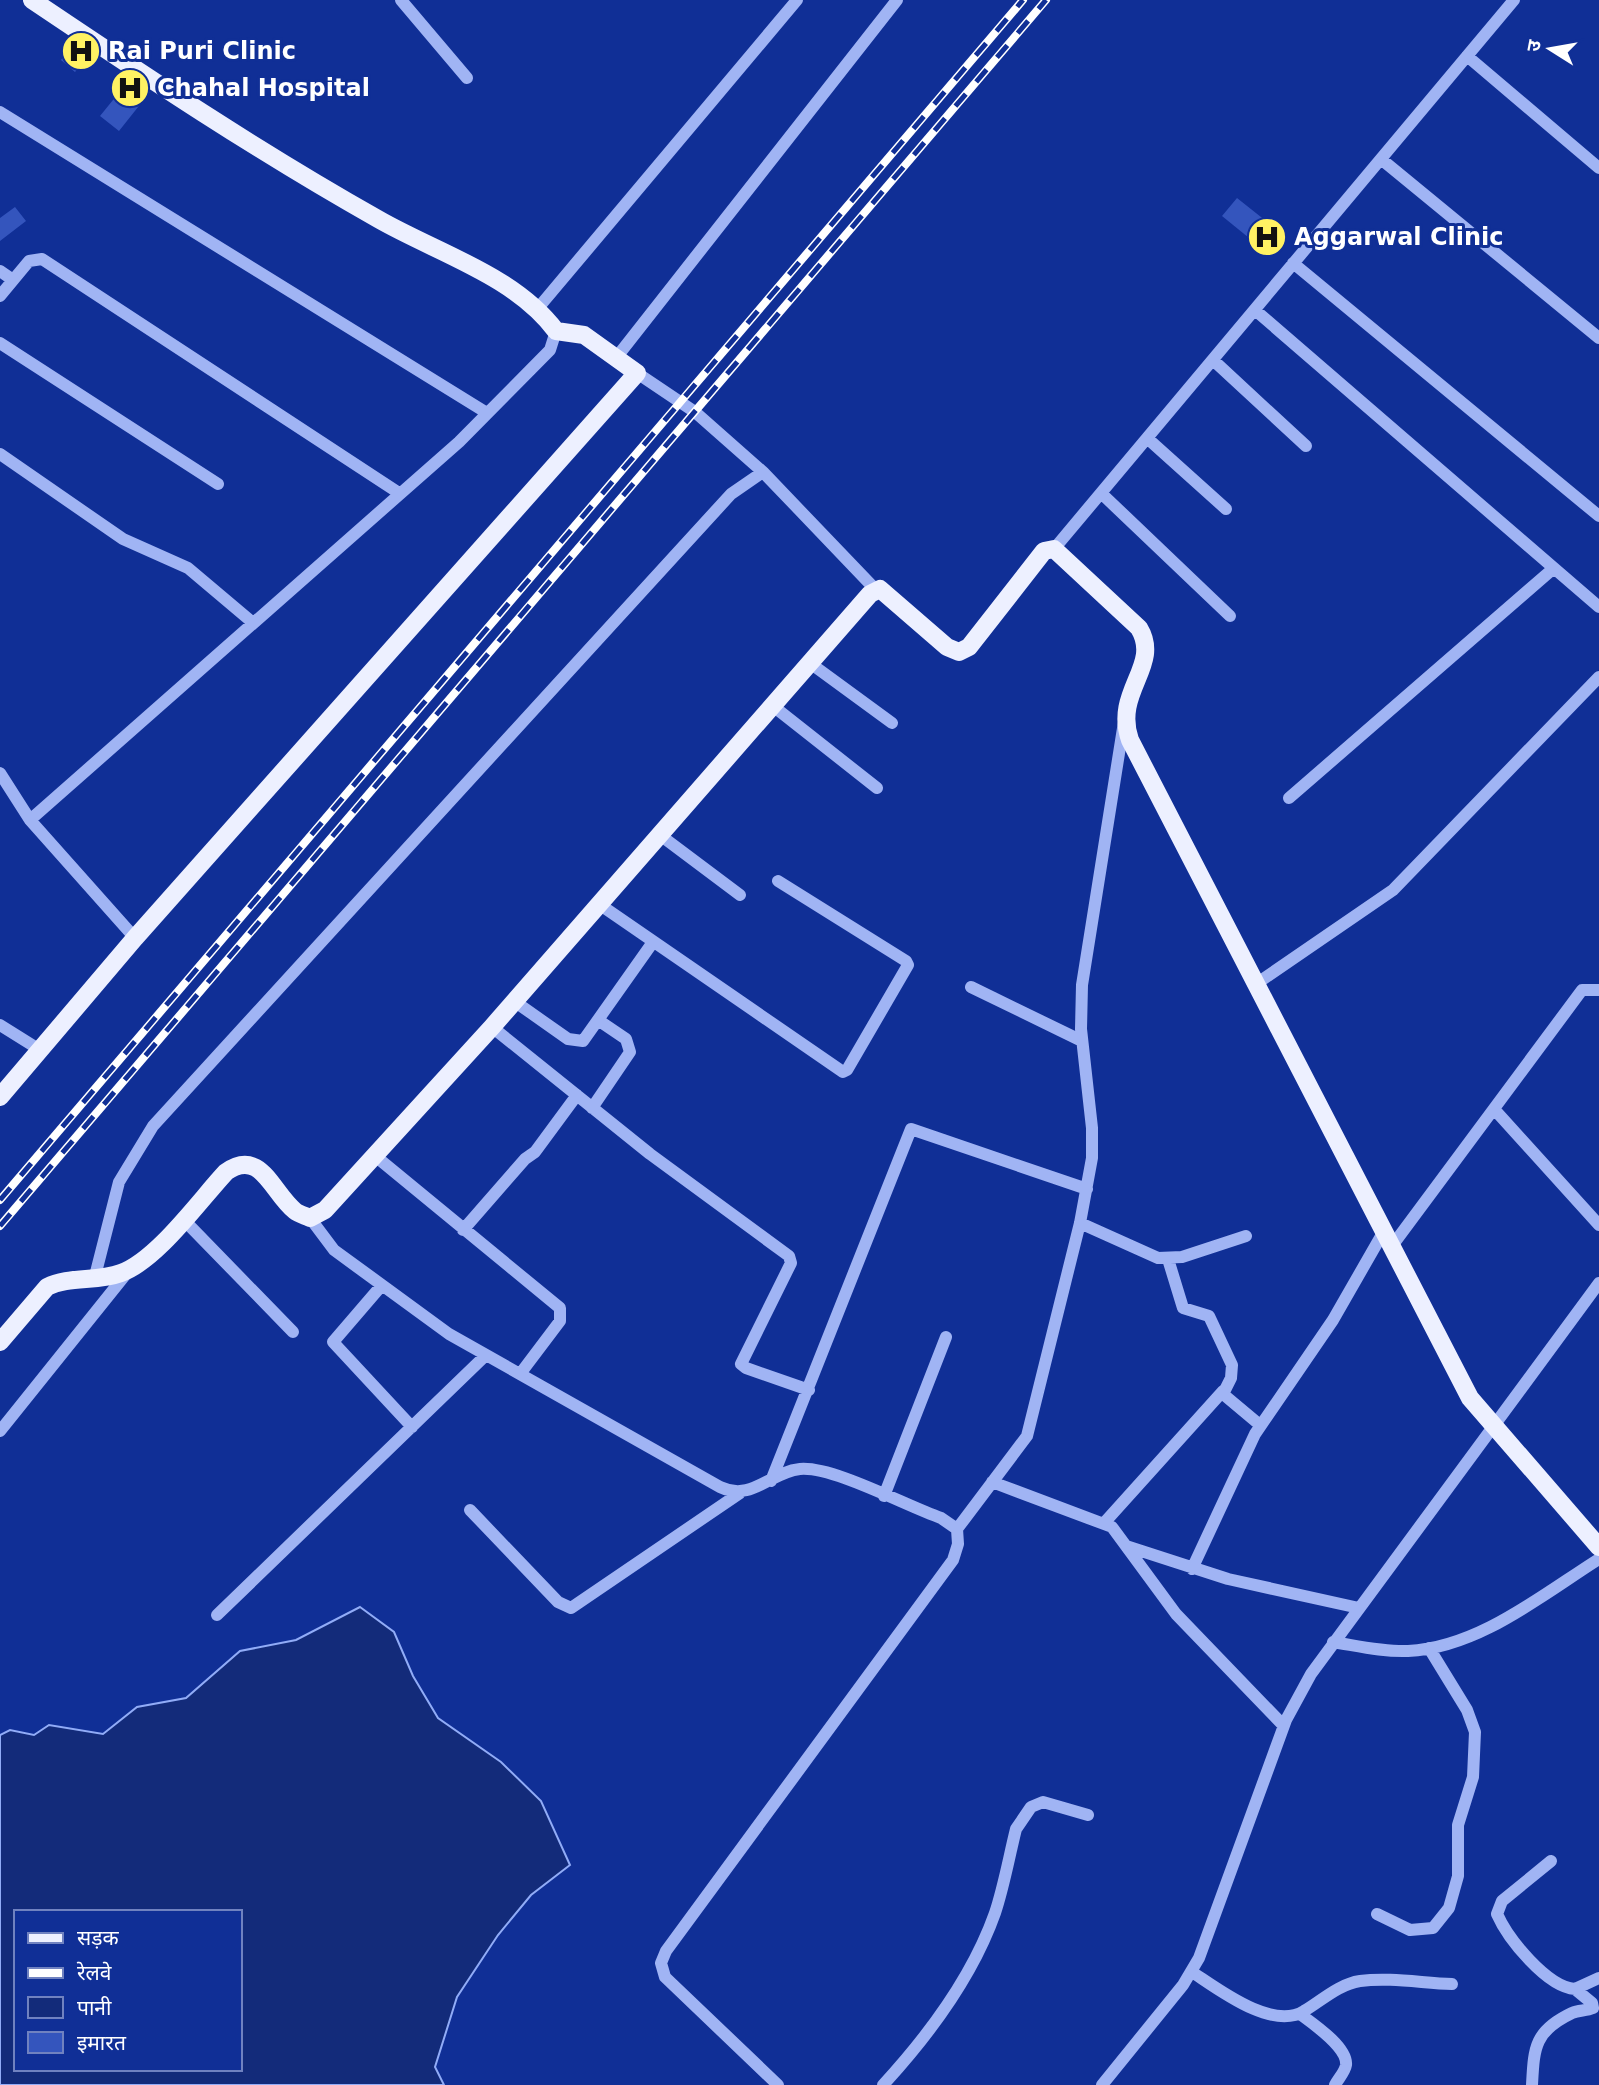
<svg xmlns="http://www.w3.org/2000/svg" width="1599" height="2085" font-family="'DejaVu Sans','Noto Sans Devanagari',sans-serif">
  <style>
    .water { fill: #132b7a; stroke: #91acf7; stroke-width: 2; fill-rule: evenodd }
    .building { fill: #3455bd }
    .lines { fill: none; stroke-linecap: round; stroke-linejoin: round }
    .minor { stroke: #a0b4f4; stroke-width: 12 }
    .major { stroke: #edf0ff; stroke-width: 18 }
    .rail-casing { stroke: #fff; stroke-width: 8 }
    .rail { stroke: #102f96; stroke-width: 5; stroke-dasharray: 16; stroke-linecap: butt }
    .labels { text-anchor: middle; stroke-width: 6; stroke-linejoin: round; paint-order: stroke }
    .poi-label { font-size: 24px; font-weight: bold; fill: #fff; stroke: #102f96; text-anchor: start }
  </style>
  <rect width="100%" height="100%" fill="#102f96"/>
  <path class="water" d="M360 1607 394 1632 413 1676 438 1718 501 1762 541 1801 570 1865 531 1895 498 1935 457 1997 435 2067 444 2085H0V1735L10 1730 34 1735 49 1725 103 1734 137 1707 186 1698 240 1651 296 1640ZM16 1912H240V2069H16Z"/>
  <path class="building" d="M75 42 90 54 75 72 61 60Z
    M130 79 150 92 119 131 100 116Z
    M1237 198 1285 236 1270 255 1222 216Z
    M15 207 26 221 0 241V218Z"/>
  <g class="lines">
    <path class="minor" d="M401 0 467 78
      M1467 56 1599 168
      M0 112 487 413
      M1381 159 1599 338
      M1293 263 1599 516
      M0 271 13 280
      M0 296 29 261 42 259 399 493
      M539 307 797 0
      M1255 310 1599 607
      M0 343 218 484
      M616 358 897 0
      M1213 360 1306 446
      M637 373 695 412 763 472 875 589
      M1147 438 1226 509
      M0 454 123 539 188 568 252 622
      M1101 493 1230 616
      M1054 549 1514 0
      M810 663 892 723
      M773 706 877 788
      M0 773 30 820 135 938
      M1289 798 1554 568
      M30 820 459 442 550 350 556 331
      M660 835 740 895
      M599 904 843 1072 847 1070 908 965 906 961 778 881
      M1256 984 1393 890 1599 677
      M971 987 1082 1041
      M514 1001 568 1039 583 1041 653 942
      M0 1025 40 1050
      M492 1027 650 1154 789 1256 791 1263 741 1364 746 1368 809 1390
      M592 1108 630 1052 626 1039 598 1020
      M1494 1109 1599 1225
      M374 1155 560 1308V1321L520 1374
      M310 1218 334 1250 449 1334 720 1487C752 1502 770 1472 800 1469 833 1466 906 1506 941 1518L957 1529 958 1544 953 1560 666 1951 661 1963 665 1977 778 2085
      M183 1219 293 1332
      M1080 1223 1158 1258 1182 1257 1246 1236
      M463 1230 525 1159 535 1152 577 1095
      M1392 1246 1582 990H1599
      M1168 1259 1183 1308 1209 1316 1232 1365 1231 1378 1223 1394 1260 1425
      M94 1280 119 1182 153 1126 731 494 763 472
      M382 1285 333 1342 412 1427
      M0 1431 130 1269
      M771 1481 911 1129 1087 1189
      M992 1482 1112 1527 1176 1614 1284 1726
      M884 1496 946 1337
      M470 1510 558 1602 571 1608 740 1493
      M1105 1522 1223 1391
      M957 1529 1027 1436 1080 1223 1092 1158V1128L1081 1029 1082 985 1124 722
      M1126 1546 1228 1579 1359 1608
      M1192 1569 1255 1434 1333 1320 1384 1231
      M217 1615 486 1355
      M1333 1642C1358 1646 1383 1652 1408 1651 1478 1648 1542 1595 1599 1559
      M1551 1861 1502 1901 1497 1914C1508 1939 1547 1987 1575 1989L1599 1978
      M1377 1914 1410 1930 1433 1928 1449 1908 1458 1876V1825L1473 1777 1475 1732 1467 1710 1429 1648
      M1192 1972C1218 1989 1272 2031 1304 2011 1321 2001 1339 1984 1360 1981 1389 1977 1422 1983 1452 1984
      M1300 2014C1312 2023 1348 2047 1346 2065 1345 2072 1338 2079 1335 2085
      M883 2085C929 2035 972 1978 995 1913 1004 1886 1009 1857 1016 1829L1031 1807 1043 1802 1088 1815
      M1102 2085 1183 1985 1199 1958 1286 1720 1311 1674 1599 1283
      M1532 2085C1534 2048 1534 2031 1572 2013 1579 2010 1586 2011 1593 2008L1592 2003 1575 1989"/>
    <path class="major" d="M0 1097 135 938 637 373 584 335 556 331C514 275 437 253 378 219 259 152 145 76 32 0
      M0 1342 47 1287C69 1276 97 1282 121 1273 157 1260 199 1201 226 1172 261 1147 272 1193 295 1211 299 1214 306 1216 310 1218L325 1210 492 1027 870 594 880 589 947 647 959 652 969 647 1044 551 1054 549 1139 628C1162 666 1113 691 1130 740L1470 1398 1599 1547"/>
    <g class="rail-casing">
      <path id="rail" d="M0 1200 1023 0
        M0 1226 1046 0"/>
    </g>
    <use href="#rail" class="rail"/>
  </g>
  <defs>
    <g id="hospital-disc" transform="scale(2.0125)"><circle r="9.5" fill="#fff263" stroke="#102f96"/><path d="M-5-5h3v3.5h4V-5h3V5h-3V1.5h-4V5h-3Z" fill="#111"/></g>
  </defs>
  <g fill-rule="evenodd">
    <use href="#hospital-disc" x="81" y="51"/>
    <use href="#hospital-disc" x="130" y="88"/>
    <use href="#hospital-disc" x="1267" y="237"/>
  </g>
  <g class="labels">
    <g class="poi-label">
      <text x="108" y="59">Rai Puri Clinic</text>
      <text x="157" y="96">Chahal Hospital</text>
      <text x="1294" y="245">Aggarwal Clinic</text>
    </g>
  </g>
  <rect x="14" y="1910" width="228" height="161" fill="#102f96" stroke="#7082c0" stroke-width="2"/>
  <rect x="28" y="1933" width="35" height="10" fill="#edf0ff" stroke="#7082c0" stroke-width="2"/>
  <text x="77" y="1945" font-size="21" fill="#ffffff">सड़क</text>
  <rect x="28" y="1968" width="35" height="10" fill="#ffffff" stroke="#7082c0" stroke-width="2"/>
  <text x="77" y="1980" font-size="21" fill="#ffffff">रेलवे</text>
  <rect x="28" y="1997" width="35" height="21" fill="#132b7a" stroke="#7082c0" stroke-width="2"/>
  <text x="77" y="2015" font-size="21" fill="#ffffff">पानी</text>
  <rect x="28" y="2032" width="35" height="21" fill="#3455bd" stroke="#7082c0" stroke-width="2"/>
  <text x="77" y="2050" font-size="21" fill="#ffffff">इमारत</text>
  <g transform="translate(1550 49) rotate(281)" stroke="#102f96" stroke-width="5" paint-order="stroke">
  <path d="M0-5L12 26L0 18L-12 26Z" fill="#ffffff"/>
  <text y="-10" font-size="19" font-weight="bold" text-anchor="middle" fill="#ffffff">उ</text>
  </g>
</svg>
